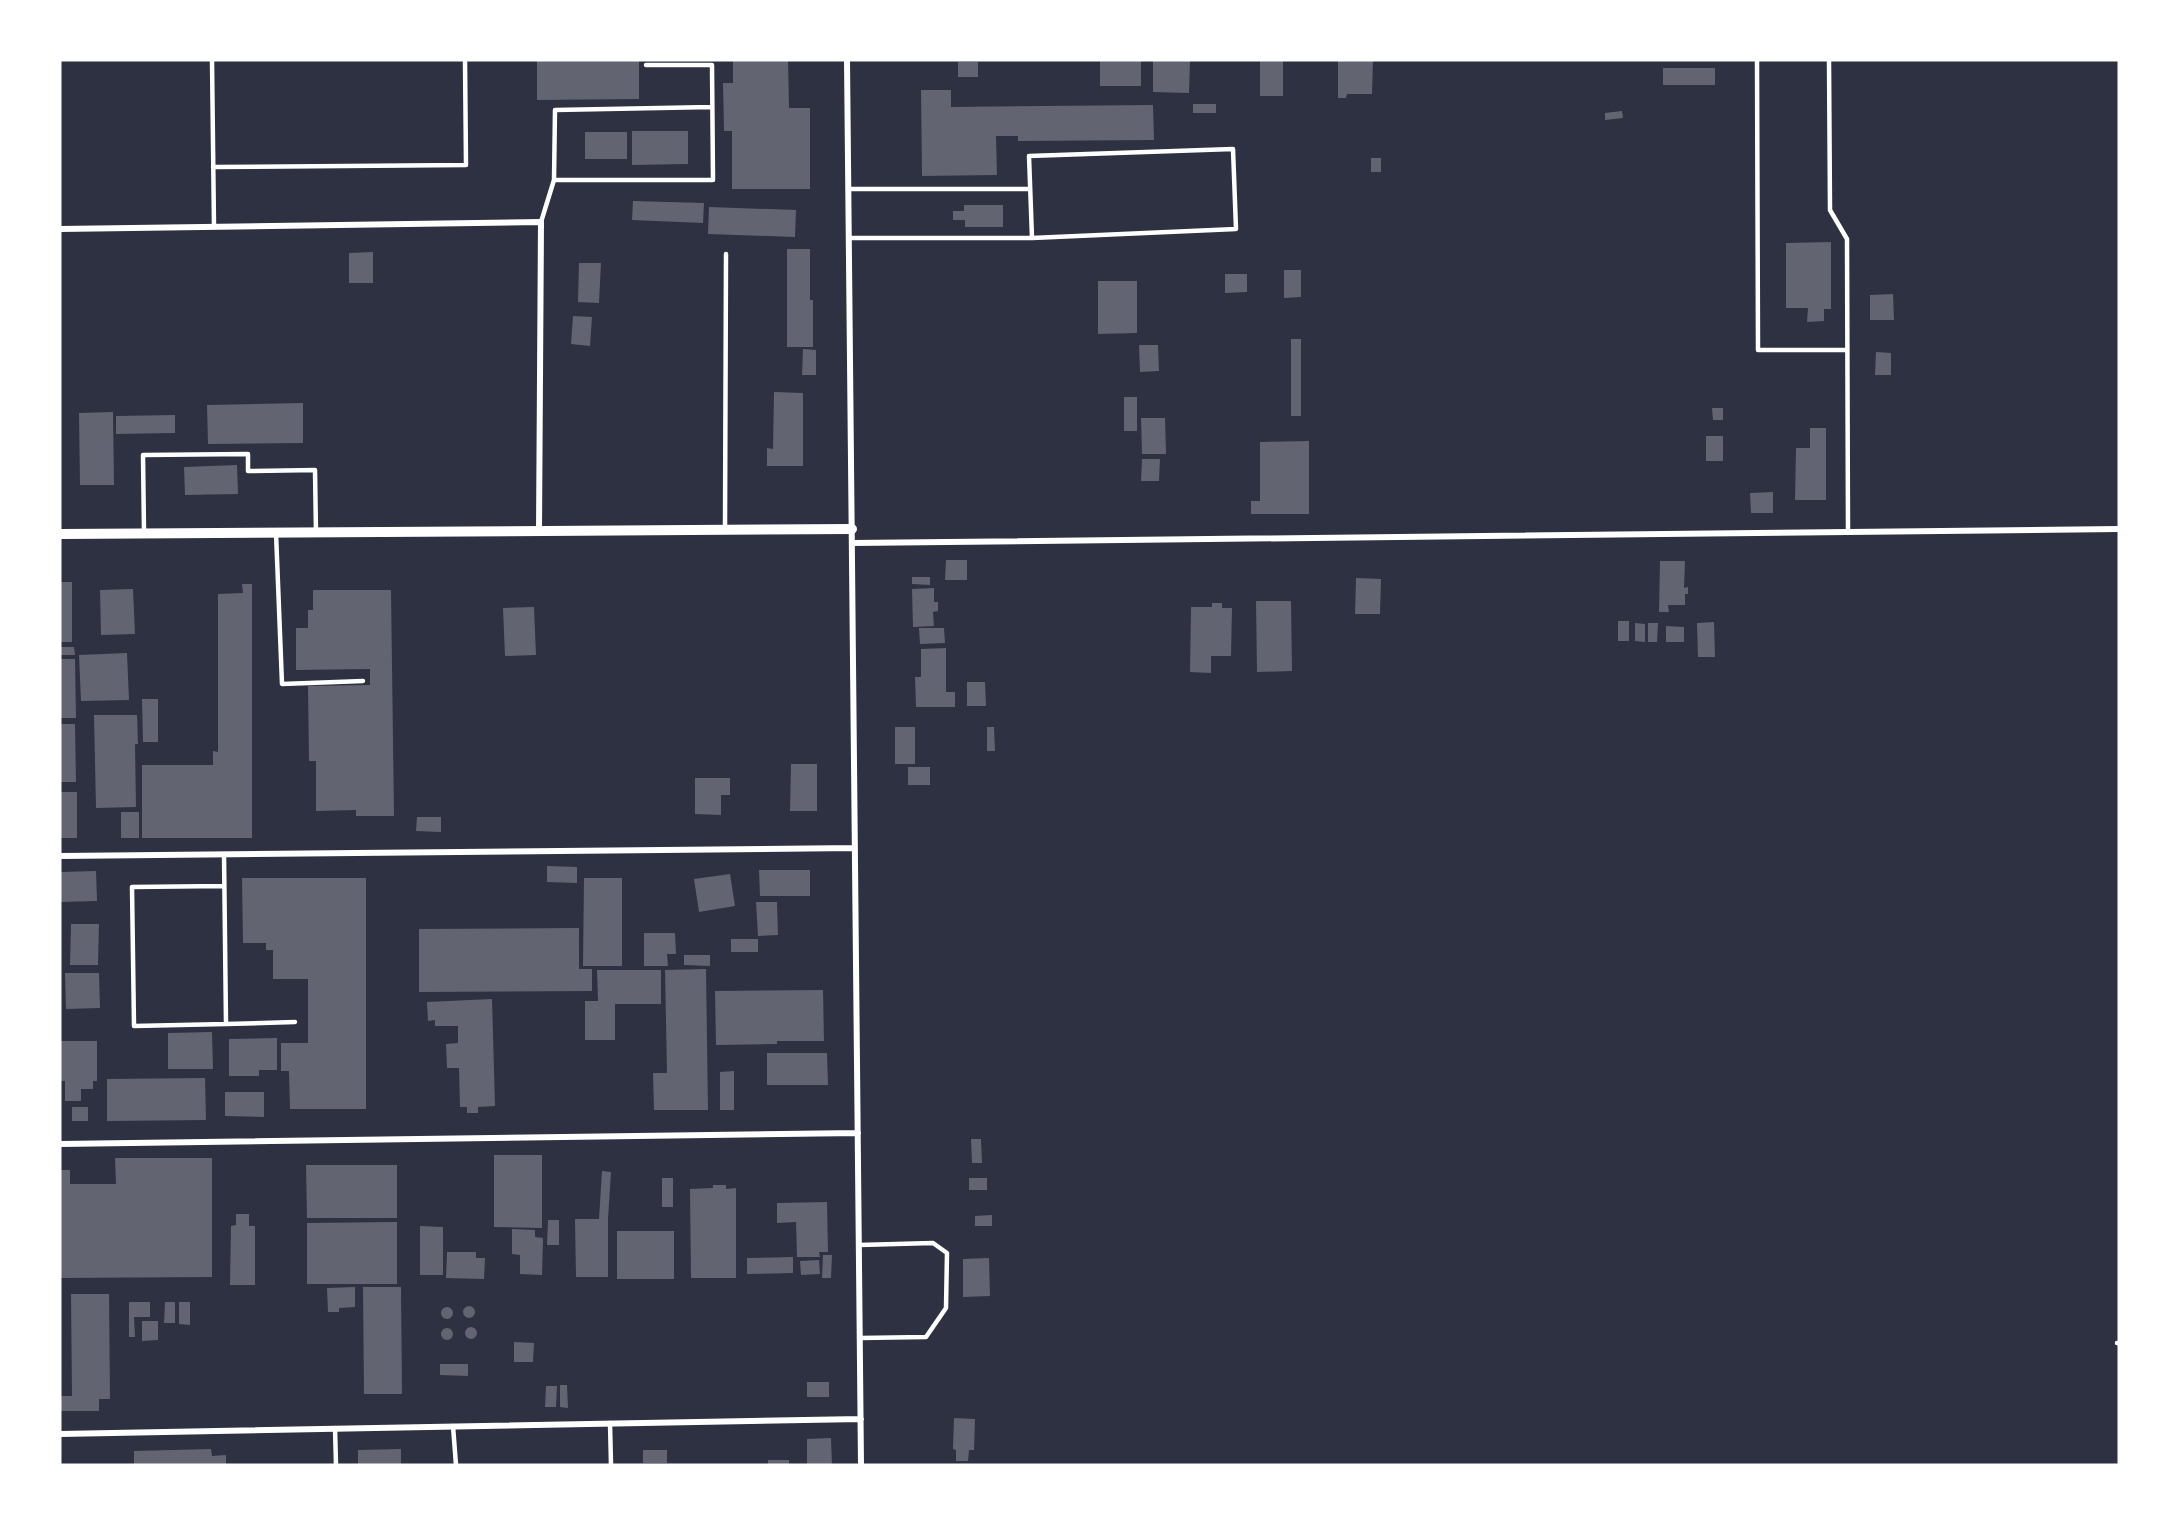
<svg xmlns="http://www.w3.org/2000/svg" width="2179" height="1525" font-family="Inter,sans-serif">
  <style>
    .building { fill: #626471 }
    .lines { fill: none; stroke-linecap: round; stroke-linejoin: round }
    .service { stroke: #fff; stroke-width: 4.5 }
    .minor { stroke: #fff; stroke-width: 6 }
    .tertiary { stroke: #fff; stroke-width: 10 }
  </style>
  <rect width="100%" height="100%" fill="#2d3142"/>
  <path class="building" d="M537 60H639V99L537 100Z
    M733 60H788L789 108H810V189H732V131H724L723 83H733Z
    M1100 60H1141V86H1100Z
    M1153 60H1190L1189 93 1153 92Z
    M1260 60H1283V96H1260Z
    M1338 60H1373L1372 94H1347L1346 98H1338Z
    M958 62H978V77H958Z
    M1663 68H1715V85H1663Z
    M921 90H951V107L1153 105 1154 140 1018 141V136H996L997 175 922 176Z
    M1193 104H1216V113H1193Z
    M1622 111 1623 118 1605 120V113Z
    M632 131H688V164L632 165Z
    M585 132H627V159H585Z
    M1371 158H1381V172H1371Z
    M633 201 704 203 703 223 632 220Z
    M964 205H1003V227H965V220H953V211H964Z
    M709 207 796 210 795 237 708 234Z
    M1831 242V309H1824V321L1807 322 1808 308H1786V243Z
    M787 249H810V300H813V347H787Z
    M373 252V283H349V253Z
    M579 263H601L599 303 578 302Z
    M1284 270H1301V297L1284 298Z
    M1225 274H1247V292L1225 293Z
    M1098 281H1137V333L1098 334Z
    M1893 294 1894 320H1870V295Z
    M573 316 592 317 590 346 571 344Z
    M1291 339H1301V416H1291Z
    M1139 345H1158L1159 371 1140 372Z
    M803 349 816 350V375H802Z
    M1876 352 1891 353V375H1875Z
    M774 392 803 393V466H767V448L773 449Z
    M1124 397H1137V431H1124Z
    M303 403V443L208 444 207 405Z
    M1712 408H1723V420H1713Z
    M113 412 114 485H80L79 413Z
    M175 415V433L116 434V416Z
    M1141 418H1165L1166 454H1142Z
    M1810 428H1826V500H1795L1796 448H1810Z
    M1706 436H1723V461H1706Z
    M1309 441V514H1251V501H1260V442Z
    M1142 459H1160L1159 481H1141Z
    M237 465 238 494 185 495 184 467Z
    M1773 492V513H1751L1750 493Z
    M946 560H967V580H945Z
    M1660 561H1685L1684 588 1688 587V594H1685V605H1668L1669 612H1659Z
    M912 577H930V585L912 584Z
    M1356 578 1381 579 1380 614H1355Z
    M60 582H72V642H60Z
    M242 584H252V838H142V765H213V751L218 752V594L243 593Z
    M934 588V602H938V611L933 612 934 626 913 627 912 589Z
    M133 589 135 634 101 635 100 590Z
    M313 590H391L394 816H356V810L316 811V761H309L308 686 370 685V669L296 670V628H308V610H313Z
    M1256 601H1291L1292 671 1257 672Z
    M1212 603H1222V608H1232L1231 656H1211V673L1190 672 1191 607H1212Z
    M534 607 536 655 505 656 503 608Z
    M1618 621H1629V641H1618Z
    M1714 622 1715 657H1698L1697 623Z
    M1635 623 1645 624V642L1635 641Z
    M1648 623H1658L1657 642H1648Z
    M1666 626 1684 627V642H1666Z
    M919 628H944L945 643 920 644Z
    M60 647H74L75 655H60Z
    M946 648V692H955V707H916L915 677H921V649Z
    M127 653 129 700 81 701 79 655Z
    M60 659H75L76 718H60Z
    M967 682H985L986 706H967Z
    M142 699H158V742H143Z
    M94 715H137L138 744H135L136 807 96 808Z
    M60 724H75L76 782H60Z
    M895 727H915V764H895Z
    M987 727H994L995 751H987Z
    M791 764H817V811H790Z
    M908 767H930V785H908Z
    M695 778H730V795H721V815L695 814Z
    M60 792H77V838H60Z
    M121 812H139V838H121Z
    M417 817H441V832L416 831Z
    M547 866 577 867V883L547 882Z
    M759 870H810V896H760Z
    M96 871 97 901 60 902V872Z
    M730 874 735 906 699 912 694 879Z
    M242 878H366V1109H290L289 1071H281V1043H308V979H273V950H266V943H243Z
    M584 878H622V966H583Z
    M756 902H777L778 935 758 936Z
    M71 924H99L98 965H70Z
    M579 928V969H592V991L419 992V929Z
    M644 933H675L676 954H667L668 966H644Z
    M731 939H758V952H731Z
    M684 955H710V966L684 965Z
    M706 969 708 1110H654L653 1073H667L665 970Z
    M597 970H661V1004H615V1040H585V1001H598Z
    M65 973H99L100 1008 66 1009Z
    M823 990 824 1041H777V1044L716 1045 715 991Z
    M492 999 495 1106 478 1107V1113H467V1107H460L459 1068H447L446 1044 458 1043V1026H435V1020L428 1021 427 1002Z
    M212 1032 213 1069H168V1033Z
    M277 1038V1070H259V1076H229V1039Z
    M60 1041H97V1081H93V1089H81V1101H65V1081H60Z
    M767 1053H827L828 1085H767Z
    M734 1071V1110H720V1072Z
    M205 1078 206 1120 107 1121V1079Z
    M225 1092H264V1117L225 1116Z
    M72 1107H88V1121H72Z
    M971 1139H981L982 1163H972Z
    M494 1155H542V1228L494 1227Z
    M115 1158H212V1277L60 1278V1170H70V1184H116Z
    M306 1165H397V1218H307Z
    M602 1171 611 1172 608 1219V1277H576L575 1219H599Z
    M662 1178H673V1207H662Z
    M969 1178H987V1190H969Z
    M713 1185H726V1189L736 1188V1278H691L690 1189 713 1188Z
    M827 1202 828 1252H819L820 1257H797L796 1222 777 1223V1203Z
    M236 1214H249V1226H255V1285H230L231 1226 236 1225Z
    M992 1215V1226H975V1216Z
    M548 1220H559V1245H547Z
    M397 1222V1284H307V1223Z
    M420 1226 443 1227V1275H420Z
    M512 1229 535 1230V1237L543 1238 542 1275 520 1274V1255L512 1254Z
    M617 1231H674V1279H617Z
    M447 1252H476V1258H485L484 1279 446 1278Z
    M823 1255H832L831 1278H822Z
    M793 1257V1273L747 1274V1258Z
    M989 1258 990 1296 963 1297V1259Z
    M819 1260 820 1274 801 1275 800 1261Z
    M355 1287V1307L339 1308V1312H328L327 1288Z
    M363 1287H401L402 1394H364Z
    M71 1294H109L110 1399H99V1411H60V1396H72Z
    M129 1302H150V1317H134L135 1337H129Z
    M165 1302H175V1323H164Z
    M179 1302H190V1325L179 1324Z
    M463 1312a6 6 0 1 1 12 0a6 6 0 1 1-12 0Z
    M441 1313a6 6 0 1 1 12 0a6 6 0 1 1-12 0Z
    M142 1321H158V1340L142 1341Z
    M465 1333a6 6 0 1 1 12 0a6 6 0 1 1-12 0Z
    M441 1334a6 6 0 1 1 12 0a6 6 0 1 1-12 0Z
    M514 1342 534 1343 533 1362H514Z
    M440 1364H468V1376L440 1375Z
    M807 1382H829V1397H807Z
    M560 1385H567L568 1408 560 1407Z
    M546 1386H557L556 1407H545Z
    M954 1418 975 1419 974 1450H969L968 1461H956V1450L953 1449Z
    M831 1438 832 1465H807V1439Z
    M211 1449 212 1456 226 1455V1465H134V1451Z
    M401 1449V1465H358V1450Z
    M643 1450H667V1463H643Z
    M768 1460H789V1465H768Z"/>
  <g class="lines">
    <path class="service" d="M212 60 214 227
      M1757 60 1758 350H1847
      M1829 60 1830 210 1847 239 1848 532
      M213 167 466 165 465 60
      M554 180H713L712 65H646
      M848 189H1030
      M541 222 554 180 555 110 712 107
      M849 238H1032L1236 229 1233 149 1029 156 1032 238
      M725 530 726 254
      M144 532 143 455 248 454V471L315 470 316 533
      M276 533 282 684 363 681
      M224 854 226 1024 134 1026 132 887 224 886
      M226 1024 295 1022
      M859 1245 933 1243 947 1253 946 1308 926 1337 860 1338
      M2117 1343H2119
      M610 1423 611 1465
      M453 1426 456 1465
      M335 1428 336 1465"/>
    <path class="minor" d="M847 60 861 1465
      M60 229 541 222 539 531
      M852 543 2119 529
      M60 856 855 848
      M60 1144 858 1133
      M60 1434 861 1419"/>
    <path class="tertiary" d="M60 534 852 529"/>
  </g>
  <rect width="2179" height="1525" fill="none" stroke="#ffffff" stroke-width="123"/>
</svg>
